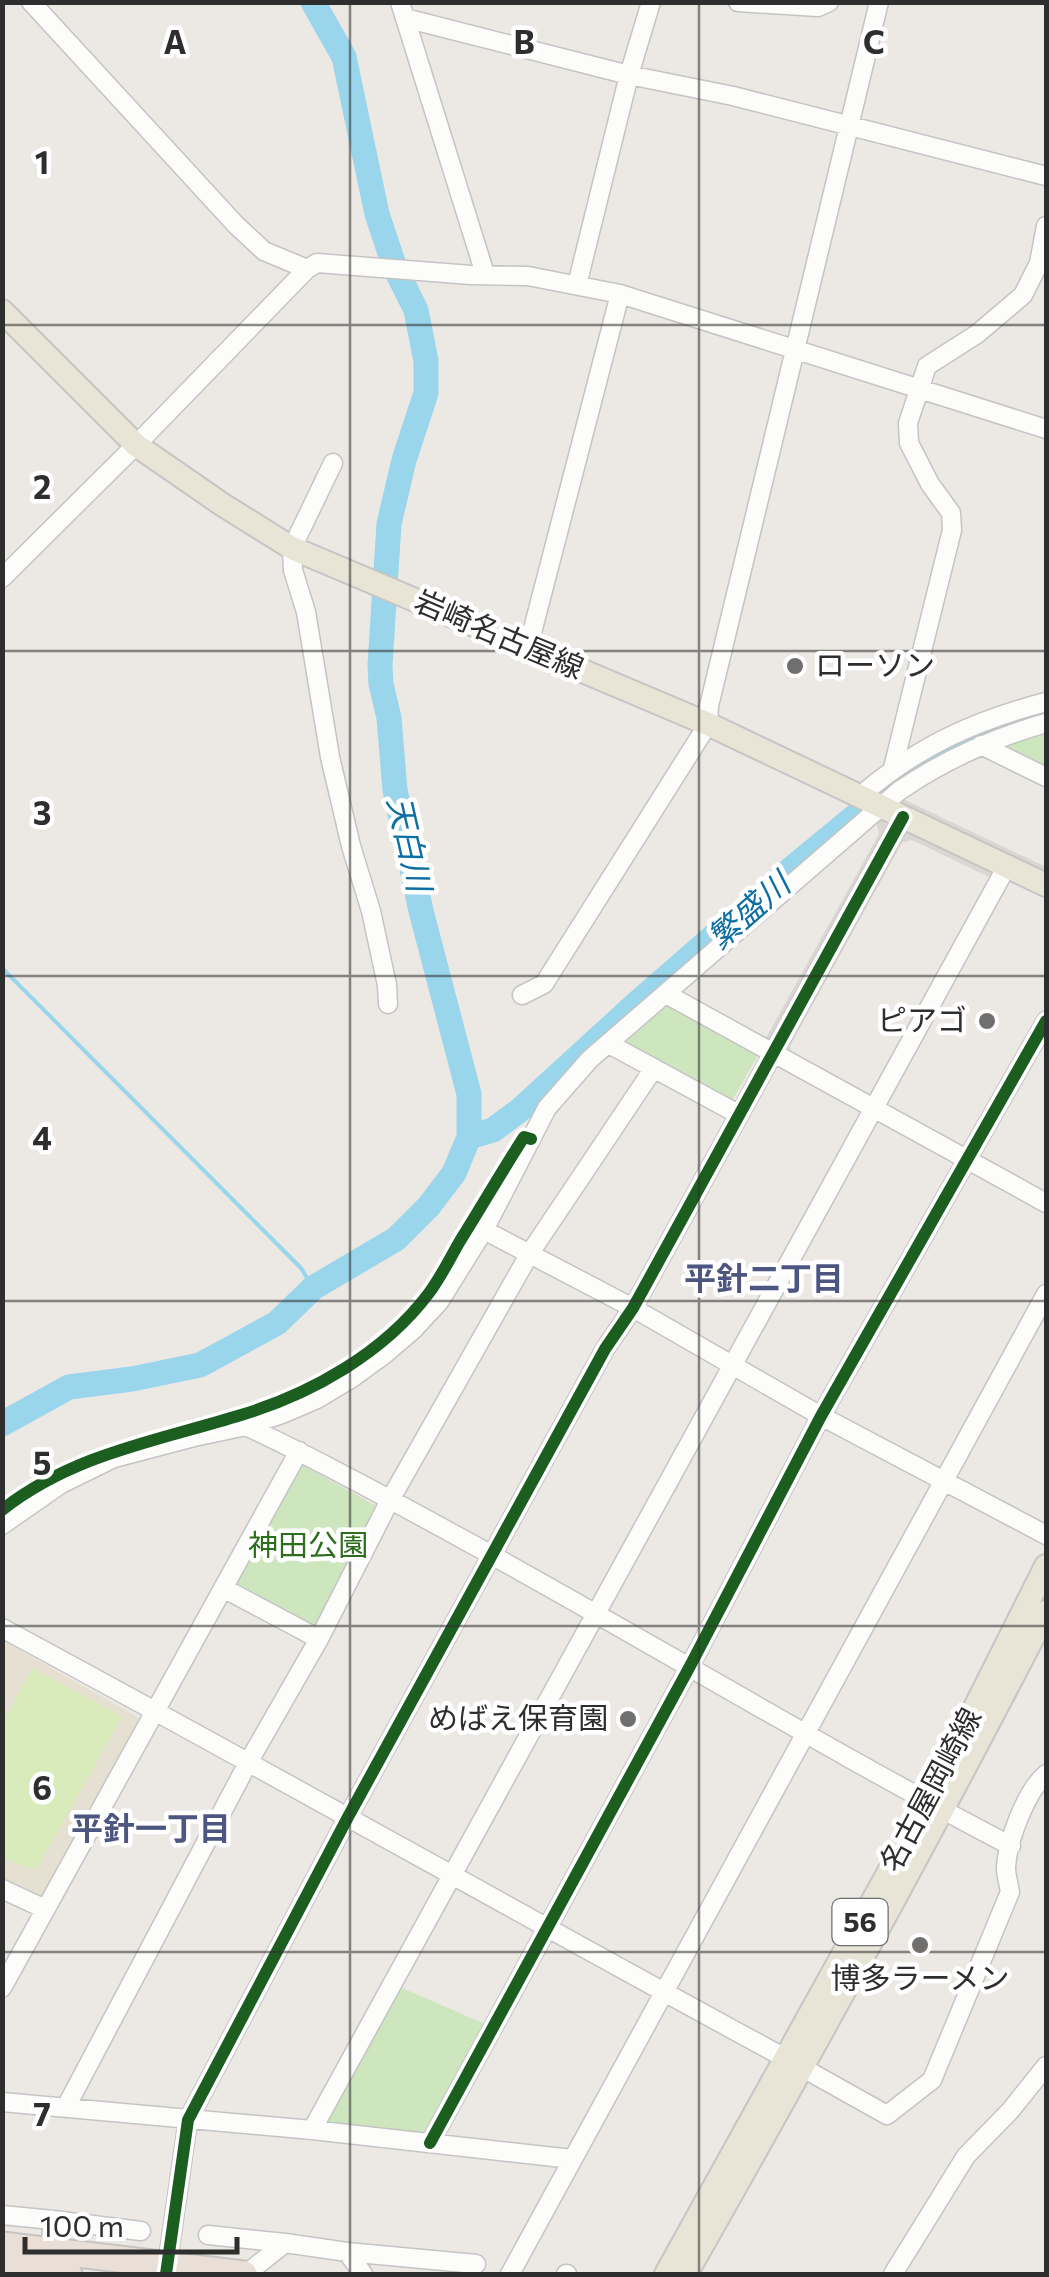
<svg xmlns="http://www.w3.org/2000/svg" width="1049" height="2277" font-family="Commissioner,'Noto Sans JP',sans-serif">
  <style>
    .education { fill: #e6e0d3 }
    .green { fill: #cee6be }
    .pitch { fill: #d9eabb }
    .plaza { fill: #dad6d2 }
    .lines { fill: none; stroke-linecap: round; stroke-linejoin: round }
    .stream { stroke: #99d6ec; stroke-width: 4 }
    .river { stroke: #99d6ec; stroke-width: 25 }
    .minor-casing { stroke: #c5c4c5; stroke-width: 21 }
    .major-casing { stroke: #c6c5c4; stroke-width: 26 }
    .highway-casing { stroke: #c6c5c4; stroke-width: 29 }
    .minor { stroke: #fcfcfb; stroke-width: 18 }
    .major { stroke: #e8e4d6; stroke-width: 22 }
    .highway { stroke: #eadfd6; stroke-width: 25 }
    .cycleway-casing { stroke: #fff; stroke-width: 19 }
    .cycleway { stroke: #1b5e20; stroke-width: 12 }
    .grid { fill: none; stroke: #2e2e2e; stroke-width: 2.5; stroke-opacity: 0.55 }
    .poi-dot { fill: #706f6e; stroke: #fff; stroke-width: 4 }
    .labels { text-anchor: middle; stroke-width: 9; stroke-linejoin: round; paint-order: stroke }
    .shield { fill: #fff; stroke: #6d6d6d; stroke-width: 2.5 }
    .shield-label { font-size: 28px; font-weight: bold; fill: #2e2e2e }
    .street-label { font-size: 30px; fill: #2e2e2e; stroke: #fff }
    .poi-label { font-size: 30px; fill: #2e2e2e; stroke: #fff; text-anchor: end }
    .park-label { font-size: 30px; fill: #2c6e1b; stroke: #fff }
    .water-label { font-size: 32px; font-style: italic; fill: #0d6fa3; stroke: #fff }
    .neighbourhood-label { font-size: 32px; font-weight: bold; fill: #4d5680; stroke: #fff }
    .grid-label { font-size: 32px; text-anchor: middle; font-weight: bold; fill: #2e2e2e; stroke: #fff; stroke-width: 9; stroke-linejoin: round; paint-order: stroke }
  </style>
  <rect width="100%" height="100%" fill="#ece8e4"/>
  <path class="education" d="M2 1640 136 1716 139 1723 44 1896 38 1897 3 1878Z"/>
  <path class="green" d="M1046 729V770L1007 751V740Z
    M662 1002 755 1049 757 1057 733 1099 727 1101 625 1046V1034Z
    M302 1465 380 1508 314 1629 233 1585Z
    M400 1987 487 2025 425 2132 320 2126Z"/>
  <path class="pitch" d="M33 1668 122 1717 36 1870 2 1858 3 1722Z"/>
  <path class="plaza" d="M899 797 1046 867V875L902 805Z
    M880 817 885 822 887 830 772 1039 768 1041 760 1038 767 1036 879 834 876 822 872 820Z
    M911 832 992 871 993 879 912 840 902 843 790 1046 792 1054 786 1049 785 1045 903 834Z"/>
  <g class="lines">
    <path class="stream" d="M2 968 301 1268 313 1288"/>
    <path class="river" d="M469 1137 493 1130 520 1110 636 1004 790 870 916 766 962 741 1046 712
      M2 1424 69 1387 132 1379 200 1365 277 1323 313 1288 396 1239 429 1206 454 1173 469 1137V1094L421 911 395 790 389 718 381 684 380 665 389 524 404 460 426 393V361L416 310 395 268 377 214 344 57 313 2"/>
    <g class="minor-casing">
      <path id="minor" d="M31 2 236 225 264 251 307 269
        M400 2 485 274
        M738 2 818 7 829 2
        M405 18 629 75 733 96 1046 176
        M577 285 629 75 651 2
        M333 463 292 548 293 570 306 612 330 757 351 846 371 911 387 985 388 1004
        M2 578 136 445 307 269 317 263 471 275 528 276 620 294 1046 429
        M528 648 620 294
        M981 745 1046 777
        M893 768 952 530 951 513 930 484 909 443 908 423 927 366 977 334 1023 295 1039 263 1046 226
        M860 796C918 746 974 721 1046 702
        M666 994 1046 1203
        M522 995 544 984 708 724 709 706 879 2
        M609 1044 738 1114
        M484 1230 633 1308 821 1416 1046 1535
        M246 1426C322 1462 395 1502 468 1542 650 1642 827 1750 1011 1846
        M2 1525 61 1484 114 1458 194 1437 246 1426 282 1414 317 1399 352 1378 385 1354 413 1330 439 1302 484 1230 547 1108 590 1059 899 791C944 760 993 738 1046 723
        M223 1588 319 1639
        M2 1628C264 1769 523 1916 785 2058
        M2 1889 45 1909
        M2 1988 299 1451
        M803 2068 887 2115 932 2080 1010 1892C1009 1885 1006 1876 1006 1868 1007 1842 1026 1791 1046 1774
        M2 2102 312 2130 572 2159
        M66 2107 249 1761 319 1639 390 1500 530 1253 654 1068
        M312 2130 1007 866
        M430 2143 689 1668 821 1416 1046 1021
        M2 2215 53 2220 50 2251
        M53 2220 141 2231
        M208 2235 285 2243
        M347 2252 476 2264
        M166 2274 188 2120 348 1817 605 1349 633 1308 903 817
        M246 2274 285 2243 347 2252 363 2274
        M510 2274 1046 1294
        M566 2274H567
        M893 2274 966 2156 1010 2111 1046 2066"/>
    </g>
    <g class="major-casing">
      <path id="major" d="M2 311 136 445 223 505 292 548 708 724 1046 885
        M666 2274 927 1803 1046 1566
        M686 2274C810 2056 931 1835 1046 1612"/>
    </g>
    <g class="highway-casing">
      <path id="highway" d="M2 2245 244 2274
        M2 2267 69 2274"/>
    </g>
    <use href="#minor" class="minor"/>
    <use href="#major" class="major"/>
    <use href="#highway" class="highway"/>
    <g class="cycleway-casing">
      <path id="cycleway" d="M2 1510C73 1454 157 1441 241 1415 311 1394 384 1353 429 1293 441 1277 450 1258 460 1241 482 1206 502 1171 524 1137L531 1139
        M430 2143 689 1668 821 1416 1046 1021
        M166 2274 188 2120 348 1817 605 1349 633 1308 903 817"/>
    </g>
    <use href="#cycleway" class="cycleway"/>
  </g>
  <path class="grid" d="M350 2V2274M699 2V2274M2 325H1046M2 651H1046M2 976H1046M2 1301H1046M2 1626H1046M2 1952H1046"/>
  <g class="poi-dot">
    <circle cx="795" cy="666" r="10"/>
    <circle cx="987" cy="1021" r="10"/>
    <circle cx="628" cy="1719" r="10"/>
    <circle cx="920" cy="1945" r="10"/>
  </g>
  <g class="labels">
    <rect class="shield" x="832.5" y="1899" width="55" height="46" rx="8"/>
    <g class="shield-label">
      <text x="860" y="1932">56</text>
    </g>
    <g class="street-label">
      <text transform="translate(499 635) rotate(23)" y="10">岩崎名古屋線</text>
      <text transform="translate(931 1790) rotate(-62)" y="10">名古屋岡崎線</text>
    </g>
    <g class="poi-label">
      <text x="815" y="676" text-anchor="start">ローソン</text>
      <text x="967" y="1031">ピアゴ</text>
      <text x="608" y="1729">めばえ保育園</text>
      <text x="920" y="1989" text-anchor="middle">博多ラーメン</text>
    </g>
    <g class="park-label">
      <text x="308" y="1556">神田公園</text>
    </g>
    <g class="water-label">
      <text transform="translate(409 844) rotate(77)" y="11">天白川</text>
      <text transform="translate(749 911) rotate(-41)" y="11">繁盛川</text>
    </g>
    <g class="neighbourhood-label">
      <text x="764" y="1290">平針二丁目</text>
      <text x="151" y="1840">平針一丁目</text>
    </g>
  </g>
  <g class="grid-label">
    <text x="175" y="54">A</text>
    <text x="524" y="54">B</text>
    <text x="874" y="54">C</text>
    <text x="42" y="174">1</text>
    <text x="42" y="499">2</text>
    <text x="42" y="825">3</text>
    <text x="42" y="1150">4</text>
    <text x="42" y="1475">5</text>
    <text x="42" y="1800">6</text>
    <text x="42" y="2126">7</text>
  </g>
  <rect width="1049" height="2277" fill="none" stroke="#2e2e2e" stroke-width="10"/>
  <path d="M25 2237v15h212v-15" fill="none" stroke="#2e2e2e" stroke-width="5"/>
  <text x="40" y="2237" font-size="30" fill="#2e2e2e" stroke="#ffffff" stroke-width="8" paint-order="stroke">100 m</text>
</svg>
